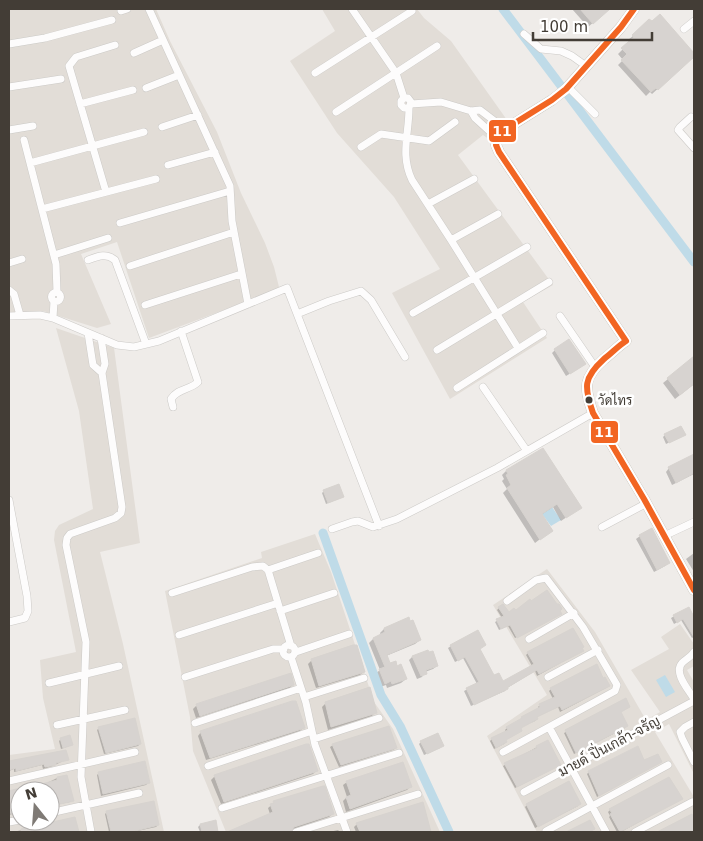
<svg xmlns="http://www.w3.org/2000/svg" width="703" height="841" font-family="'DejaVu Sans',Sarabun,sans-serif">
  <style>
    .residential { fill: #e2ddd7; fill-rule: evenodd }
    .water { fill: #bfdbe8 }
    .shadow { fill: #0003 }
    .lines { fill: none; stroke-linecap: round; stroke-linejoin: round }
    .canal { stroke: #bfdbe8; stroke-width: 9 }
    .building { fill: #d7d3d0; stroke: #d7d3cf }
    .street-casing { stroke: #cccac7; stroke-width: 8 }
    .secondary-casing { stroke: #ccc8c1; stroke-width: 11 }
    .street { stroke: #fdfcfc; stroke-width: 7 }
    .secondary { stroke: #f5f3ef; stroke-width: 10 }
    .bus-1-casing { stroke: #fff; stroke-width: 10 }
    .bus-1 { stroke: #f26522; stroke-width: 6 }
    .bus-dot { fill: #433d36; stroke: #fff; stroke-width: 2 }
    .labels { text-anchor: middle; stroke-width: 5; stroke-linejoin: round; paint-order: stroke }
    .bus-label { font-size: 13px; fill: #433d36; stroke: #fff; text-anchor: start }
    .street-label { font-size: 14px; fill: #433d36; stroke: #fff }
    .line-badge { stroke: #fff; stroke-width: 2 }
    .badge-label { font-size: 14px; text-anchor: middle; font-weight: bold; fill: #fff }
  </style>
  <rect width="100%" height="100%" fill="#efece9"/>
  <path class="residential" d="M9 9H156L170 41 217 132 241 193 265 243 274 267 279 287 277 290 149 338 117 242 81 254 111 324 97 328 43 311 9 313Z
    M322 9H417L424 18 451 41 507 120 496 130 493 142 483 135 458 155 553 285 523 302 547 338 450 399 392 293 440 269 394 197 337 133 290 61 335 31Z
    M56 328 114 348 140 543 100 552 123 644 164 832H9V755L55 749 43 698 40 660 76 652 54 540 55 531 59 525 93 509 79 411ZM20 791H50V821H20Z
    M315 534 331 572 374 702 393 729 440 832H226L193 751 190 717 165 591 262 558 261 552Z
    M547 569 595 632 646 720 660 712 631 670 669 649 661 637 680 624 694 644V666L687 670 694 682V774L669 724 655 732 694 797V832H537L487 736 547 695 493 605Z"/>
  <path class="water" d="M552 507 561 520 551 526 542 514Z
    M665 675 675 692 666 697 656 680Z"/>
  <path class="shadow" d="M572 9H609L588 27Z
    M659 16 694 56 652 94 650 92 646 96 618 65 623 60 618 54 630 42 628 40 633 36 649 21 652 23Z
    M555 350 581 367 566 376 552 353Z
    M694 358V384L675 399 663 383Z
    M665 435 682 436 666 444 663 437Z
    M694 455V474L672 485 666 472 669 468Z
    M506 471 580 508 561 521 553 507 541 515 552 530 535 543 503 493 507 489 502 481 504 479 502 475Z
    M324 491 343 497 326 504 322 493Z
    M640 536 668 563 665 566 654 572 636 539Z
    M694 553V572L686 559Z
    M557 606 559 615 515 638 508 626 499 630 495 622 502 618 497 610 499 608 509 613Z
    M688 608 694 619V637L692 638 681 620 674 624 671 618Z
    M408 619 420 640 415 644 386 656 389 665 396 667 406 679 401 683 387 688 386 685 380 687 375 674 380 670 369 643 373 639 381 635 380 633 384 629Z
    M451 646 479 649 493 677 502 683 532 666 526 655 528 653 581 648 582 651 537 676 535 671 507 688 505 691 471 706 464 691 477 684 463 658 455 662 448 648Z
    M412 657 437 666 433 669 425 672 422 677 417 679 409 660Z
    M312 660 363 672 360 675 316 688 308 664Z
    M602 679 608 686 606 688 560 712 558 707 536 717 537 719 535 721 519 728 505 740 506 742 504 744 494 749 490 741 492 739 506 732 505 730 507 728 520 721 522 718 539 710 538 707 540 705 553 699 549 691 551 689Z
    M293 684 290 688 196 718 193 709 197 705Z
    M625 700 629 707 620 712 625 728 574 754 564 733Z
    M326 703 375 712 372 716 328 730 322 707Z
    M304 727 300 731 206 760 198 736 201 732Z
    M99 728 140 744 138 746 104 754 97 730Z
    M61 739 72 745 61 749 59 741Z
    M421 742 440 748 424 755 419 744Z
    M333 745 396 748 393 750 339 767 330 747Z
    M537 747 557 766 515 788 503 766Z
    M67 759 53 766 43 769 42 765 14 772V769L9 771 10 760V762Z
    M660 762 597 797 587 774 589 772Z
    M317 770 313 774 221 804 211 780 215 776Z
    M99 773 148 783 146 785 101 796 97 775Z
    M57 778 72 800 70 802 50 806V791H20V812L9 815V792L41 786Z
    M347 782 410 787 407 790 346 812 343 801 347 797 343 785Z
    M323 787 332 814 329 817 290 830V832H233L270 814 268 808 274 803Z
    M681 799 621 832H617L609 817 610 816 608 812 610 810Z
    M527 805 578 806 535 828 525 807Z
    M107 812 158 825 156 827 133 832H109L105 814Z
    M74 818 78 832H13Z
    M215 821 217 832H200L198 827 200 825Z
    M357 824 429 831 428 832H356L354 827Z
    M338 830 340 832H329Z"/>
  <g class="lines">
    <path class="canal" d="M503 9 694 262
      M323 533 381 695 400 726 449 832"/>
  </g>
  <path class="building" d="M580 9H610L593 24Z
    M660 14 694 53V57L658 90 656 88 651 92 621 60 627 54 621 48 634 37 632 35 649 19 652 21Z
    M569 339 586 364 570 374 554 349Z
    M694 356V384L680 395 667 378Z
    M681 426 686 435 669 443 664 434Z
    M543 448 582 508 566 518 557 504 542 514 553 531 540 540 507 488 511 485 506 475 508 474 506 470Z
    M694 454V473L676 483 668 467Z
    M339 484 344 497 328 503 323 490Z
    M652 528 670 563 657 570 639 535Z
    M547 590 557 604H559L561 607 562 609 560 611 562 614 517 638 510 625 501 629 496 619 504 616 498 607 503 604 509 612 514 608 516 610 530 599 531 601Z
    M689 607 694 617V637L683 619 677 623 673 615Z
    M409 617 410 621 413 620 421 640 387 655 390 663 396 661 397 666 401 664 407 679 392 684 391 681 385 684 379 669 385 667 373 638 385 632 384 628Z
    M573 628 584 647 582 648 584 651 539 674 537 670 508 687V689L474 705 466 688 479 682 465 657 458 661 450 645 478 630 486 645 480 649 494 675 499 673 503 681 534 664 527 652Z
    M353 645H357L365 672 319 686 311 659Z
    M428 650 429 652 433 651 438 666 426 670 427 674 421 676 412 656Z
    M597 664 603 678 605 677 610 686 562 710 560 706 537 717 538 719 521 728 522 731 506 740 507 742 496 748 491 738 508 730 506 727 522 718 521 717 540 707 539 704 555 697 550 688Z
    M291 673 294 685 200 716 196 704Z
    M370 687 377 713 331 727 325 702Z
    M626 698 630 707 621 712 628 726 576 753 565 730Z
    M292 701H296L305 728 210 758 200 731Z
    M135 718 141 744 106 753 98 727Z
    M389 726 397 748 341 765 332 744Z
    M438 733 444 746 427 754 420 741Z
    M70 735 73 745 63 748 60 738Z
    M548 740 561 765 517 787 504 763 537 748 536 746Z
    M306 744H309L318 771 224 802 214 775Z
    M638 746 644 760 658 754 662 762 599 796 588 771Z
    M66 750 69 760 56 763V765L45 767 44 764 16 771V768L9 770V761Z
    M145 761 150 783 103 794 98 772Z
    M403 762 412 787 350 809 346 797 351 795 346 781Z
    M67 775 74 801 50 806V791H22V789L57 780V777Z
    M669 777 683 799 620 832 610 814 612 813 609 809Z
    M569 781 581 804 538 827 526 804Z
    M323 786H325L334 814 294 827 291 832H227L273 812 270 804 274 803 273 801Z
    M16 789H20V811L11 814 9 807V791Z
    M154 801 159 825 131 832H111L106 811Z
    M423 802 431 832H360L356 823Z
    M692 814 694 820V832H657Z
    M75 817 79 832H21V829Z
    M216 820 218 832H202L200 824Z
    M590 820 595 829 589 832H566Z"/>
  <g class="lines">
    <g class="street-casing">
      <path id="street" d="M149 9 230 186 232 221 248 304
        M352 9 396 73 404 98 401 101V105L404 108H409L411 102 408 98H404
        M121 11 127 9
        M684 29 694 21
        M524 34 541 49 561 51 572 56 586 66
        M9 44 45 38 112 20
        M134 53 163 40
        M315 73 412 11
        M9 87 61 79
        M568 87 595 114
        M146 88 179 75
        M80 104 133 90
        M411 104 441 102 471 111 480 110 505 129
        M409 108C409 134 400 155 412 180L451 240 518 348
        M471 111 475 118 497 138
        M336 112 437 46
        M691 117 680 127 678 130 694 148
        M162 127 198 115
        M9 130 33 126
        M24 140 56 264 57 292
        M361 147 381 134 429 141 455 122
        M30 163 144 132
        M168 165 215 152
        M106 192 69 66 76 57 115 45
        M428 204 474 179
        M42 209 156 179
        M120 223 230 191
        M451 240 498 214
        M54 255 108 238
        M88 260C99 256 106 253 115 260L146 344
        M9 263 22 259
        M130 266 234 232
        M9 290 14 294 20 315
        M51.5 297a4.5 4.5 0 1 1 9 0a4.5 4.5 0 1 1-9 0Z
        M145 305 241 274
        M413 313 527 247
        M297 314 329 301 361 291 371 300 405 357
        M9 316 40 315 53 318 117 345 134 347 159 341 287 288 379 526
        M560 316 595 367
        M53 318 54 301
        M88 333 93 365 102 373
        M437 350 549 282
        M483 387 527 451
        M457 388 543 333
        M173 407 171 399C178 388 190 390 198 382L181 331
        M9 500 27 596 28 611 25 618 9 622
        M602 527 647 503
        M332 529 352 522 358 521 373 527 397 519 497 468 593 413
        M664 536 694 522
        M268 570 318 553
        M172 593 252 567 263 566 268 570 291 646
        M280 611 334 593
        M179 635 278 603
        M529 639 574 613
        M283 651a6 6 0 1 1 12 0a6 6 0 1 1-12 0Z
        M296 652 349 634
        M694 652C691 657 686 659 682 663 673 673 689 690 694 699
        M291 657 306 703 315 745 347 832
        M185 677 273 649H284
        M548 677 598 650
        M49 683 119 666
        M304 697 364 678
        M694 722 685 727 680 732 682 738 694 762
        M195 723 301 688
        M57 725 125 710
        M549 727 606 832
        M314 739 379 718
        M503 752 615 691 617 685 583 627 546 578 536 580 507 601
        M208 766 312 731
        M9 781 135 752
        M524 792 694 701
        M222 808 399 753
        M50 813 139 793
        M9 822 20 820
        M546 831 668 765
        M91 832 81 777 86 642 66 545 67 538 70 534 115 518 121 513 122 507 102 373 105 364 101 338
        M296 832 418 794
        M635 832 692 802"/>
    </g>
    <g class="secondary-casing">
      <path id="secondary" d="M634 9 621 27 566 89 552 100 499 133 496 145 499 152 626 341C618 346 612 353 604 359 583 378 584 387 593 413L644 499 694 590"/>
    </g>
    <use href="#street" class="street"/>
    <use href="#secondary" class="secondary"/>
    <g class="bus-1-casing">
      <path id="bus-1" d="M634 9 621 27 566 89 552 100 499 133 496 145 499 152 626 341C618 346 612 353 604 359 583 378 584 387 593 413L644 499 694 590"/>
    </g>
    <use href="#bus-1" class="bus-1"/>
  </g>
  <circle class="bus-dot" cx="589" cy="400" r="4.5"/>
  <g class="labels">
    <g class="bus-label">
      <text x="598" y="405">วัดไทร</text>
    </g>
    <g class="street-label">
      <text transform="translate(609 746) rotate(-28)" y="5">มายด์ ปิ่นเกล้า-จรัญ</text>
    </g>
  </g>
  <g class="line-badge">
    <rect x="488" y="119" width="29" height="24" rx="5" fill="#f26522"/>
    <rect x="590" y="420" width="29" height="24" rx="5" fill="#f26522"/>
  </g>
  <g class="badge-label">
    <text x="502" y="136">11</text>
    <text x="604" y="437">11</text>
  </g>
  <rect width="703" height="841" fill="none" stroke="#433d36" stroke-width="20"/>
  <g transform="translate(35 806) rotate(343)"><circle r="24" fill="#ffffff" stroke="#b4b1af"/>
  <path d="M0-4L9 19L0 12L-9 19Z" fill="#7f7a75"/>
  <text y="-8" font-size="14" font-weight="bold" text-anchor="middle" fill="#433d36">N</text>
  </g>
  <path d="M533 32v8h119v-8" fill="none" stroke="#433d36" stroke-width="2.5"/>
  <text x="540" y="32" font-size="15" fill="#433d36" stroke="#ffffff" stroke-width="4" paint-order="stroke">100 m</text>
</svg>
